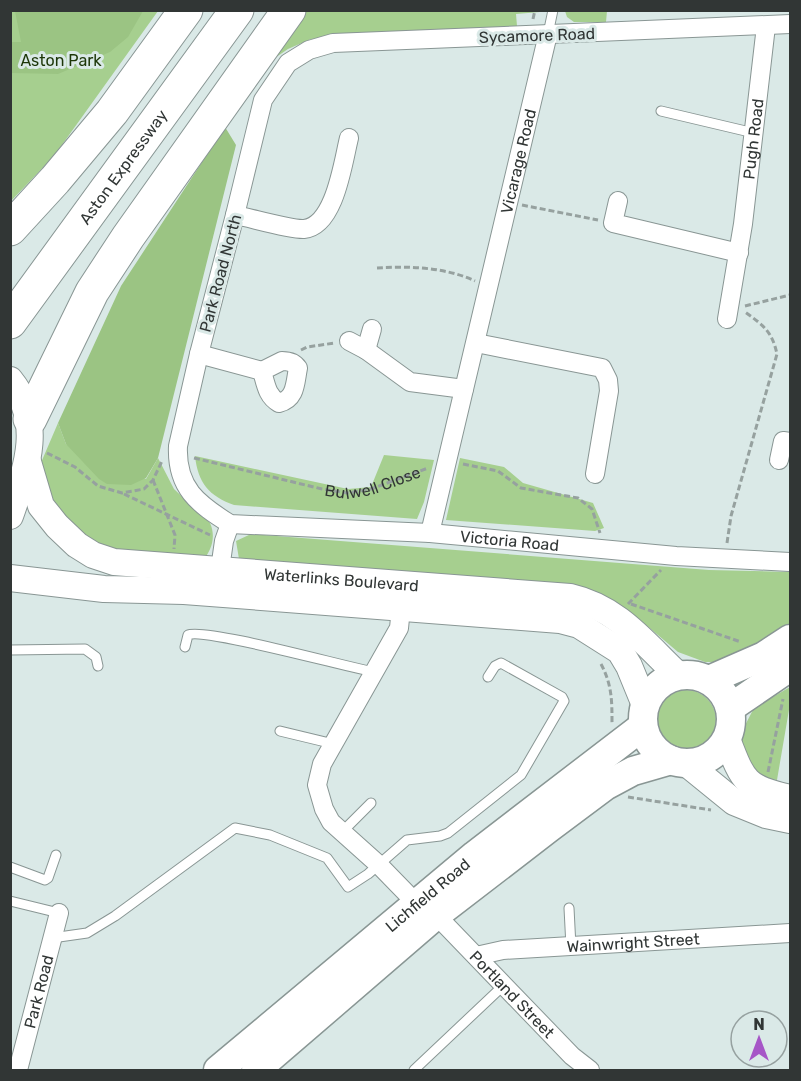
<svg xmlns="http://www.w3.org/2000/svg" width="801" height="1081" font-family="Rubik,sans-serif">
  <style>
    .green { fill: #a6cf8f }
    .forest { fill: #9bc483 }
    .lines { fill: none; stroke-linecap: round; stroke-linejoin: round }
    .lane-casing { stroke: #899694; stroke-width: 11 }
    .street-casing { stroke: #899694; stroke-width: 20 }
    .secondary-casing { stroke: #899694; stroke-width: 28 }
    .primary-casing { stroke: #899694; stroke-width: 31 }
    .highway-casing { stroke: #899694; stroke-width: 35 }
    .path { stroke: #96a19f; stroke-width: 3; stroke-dasharray: 6 3; stroke-linecap: butt }
    .lane { stroke: #fff; stroke-width: 9 }
    .street { stroke: #fff; stroke-width: 18 }
    .secondary { stroke: #fff; stroke-width: 26 }
    .primary { stroke: #fff; stroke-width: 28 }
    .highway { stroke: #fff; stroke-width: 33 }
    .labels { text-anchor: middle; stroke-width: 6; stroke-linejoin: round; paint-order: stroke }
    .street-label { font-size: 16px; fill: #313635; stroke: #dae9e7 }
    .park-label { font-size: 16px; fill: #1d3709; stroke: #dae9e7 }
  </style>
  <rect width="100%" height="100%" fill="#dae9e7"/>
  <path class="green" d="M11 11H158L54 156 11 201Z
    M304 11H540V12L516 14 517 26 311 39 288 49 266 64Z
    M565 11H607L606 22H574L567 17Z
    M58 423 66 444 146 479 158 458 174 489 210 523C216 536 212 550 203 560L112 552 86 540 51 506 40 465Z
    M384 455 434 460 424 502 417 519 234 505C209 496 198 483 195 456L348 489 371 487Z
    M460 458 504 467 523 483 593 503 604 528 595 531 446 520Z
    M251 534 709 570 790 572V624L731 662H705L678 652 639 619 596 592 532 582 239 559 236 541Z
    M790 687V704L777 780 755 777 741 752V733L754 708Z
    M656 720a30 30 0 1 1 60 0a30 30 0 1 1-60 0Z"/>
  <path class="forest" d="M15 11V10L143 11 128 37 110 52 58 74 11 73V42H21Z
    M225 127 236 145 158 458 146 478 131 485 107 484 99 479 66 444 58 423 121 286Z"/>
  <g class="lines">
    <g class="lane-casing">
      <path id="lane" d="M548 34 553 10
        M661 111 754 133
        M185 647 188 635C203 627 346 667 374 672
        M10 650 85 649 96 657 98 666
        M280 731 334 744
        M341 833 371 803
        M10 867 45 880 48 878 56 855
        M10 901 59 913
        M569 908 571 947
        M52 938 87 933 115 916 235 828 270 835 327 858 348 887 368 874 407 840 440 836 448 833 521 775 564 701 562 697 501 663 495 666 488 677
        M414 1070 504 985"/>
    </g>
    <g class="street-casing">
      <g id="street">
        <path id="s2" d="M790 24 333 43 309 50 288 63 263 100 235 215 199 354 178 446C176 488 198 504 230 524L430 533 676 556 790 562"/>
        <path d="M618 201 613 223 739 253"/>
        <path d="M235 215C251 218 291 230 304 229 335 226 343 162 349 138"/>
        <path id="s3" d="M727 319 743 224 766 26"/>
        <path d="M349 341 366 350 410 382 464 389"/>
        <path d="M476 343 602 368 608 380 609 391 595 474"/>
        <path d="M366 350 372 329"/>
        <path d="M199 354 262 371"/>
        <path d="M282 361C289 361 294 362 298 368 295 383 296 399 279 403 267 396 266 385 262 371Z"/>
        <path d="M779 460 783 441 790 442"/>
        <path id="s4" d="M430 533 548 34"/>
        <path d="M220 569 224 541 230 524"/>
        <path d="M401 608 399 628 322 764 317 785 324 809 331 822 379 865 416 903"/>
        <path id="s5" d="M436 915 572 1056 590 1070"/>
        <path id="s6" d="M476 956 503 950 790 933"/>
        <path id="s7" d="M18 1070 59 913"/>
      </g>
    </g>
    <g class="secondary-casing">
      <g id="secondary">
        <path d="M10 380C45 423 26 470 10 516"/>
        <path id="s8" d="M28 462 41 506 57 526 77 545 93 555 114 562 570 597C618 608 644 643 678 675"/>
        <path d="M10 578 104 589 184 591 560 620 579 625 620 651 629 666 645 705"/>
        <path d="M727 739C743 781 745 788 790 798"/>
        <path d="M686 763 734 802 766 815 790 820"/>
      </g>
    </g>
    <g class="primary-casing">
      <g id="primary">
        <circle cx="687" cy="719" r="44"/>
        <path d="M709 680 764 656 790 639"/>
        <path d="M730 708 790 667"/>
        <path id="s9" d="M218 1070 475 855 643 726"/>
        <path d="M256 1070 436 915 549 828 605 786 633 771 671 760"/>
      </g>
    </g>
    <g class="highway-casing">
      <g id="highway">
        <path d="M10 229 55 180 112 112 186 10"/>
        <path id="s10" d="M10 322 237 10"/>
        <path d="M30 419 92 292 128 237 289 10"/>
      </g>
    </g>
    <g class="path">
      <path d="M533 19 535 10"/>
      <path d="M522 205 598 220"/>
      <path d="M377 268C409 266 445 267 475 281"/>
      <path d="M745 306 790 295"/>
      <path d="M301 350 307 347 335 343"/>
      <path d="M47 453 75 467 98 486 122 493 144 489 153 480 162 461"/>
      <path id="s1" d="M194 458 322 489 347 493 371 489 428 468"/>
      <path d="M463 464 498 471 521 488 578 498 592 509 600 533"/>
      <path d="M153 480 175 535 174 549"/>
      <path d="M124 494 210 535"/>
      <path d="M727 543 731 516 777 354C772 331 763 325 745 312"/>
      <path d="M628 604 661 570"/>
      <path d="M631 604 741 642"/>
      <path d="M601 664C612 685 612 700 612 724"/>
      <path d="M768 772 783 699"/>
      <path d="M628 797 711 810"/>
    </g>
    <use href="#lane" class="lane"/>
    <use href="#street" class="street"/>
    <use href="#secondary" class="secondary"/>
    <use href="#primary" class="primary"/>
    <use href="#highway" class="highway"/>
  </g>
  <g class="labels">
    <g class="street-label">
      <text transform="translate(537 35) rotate(-2)" y="6">Sycamore Road</text>
      <text dy="6" stroke="none"><textPath href="#s3" startOffset="182">Pugh Road</textPath></text>
      <text dy="6" stroke="none"><textPath href="#s4" startOffset="382">Vicarage Road</textPath></text>
      <text dy="6" stroke="none"><textPath href="#s10" startOffset="192">Aston Expressway</textPath></text>
      <text transform="translate(220 273) rotate(-75)" y="6">Park Road North</text>
      <text dy="6" stroke="none"><textPath href="#s1" startOffset="184">Bulwell Close</textPath></text>
      <text dy="6" stroke="none"><textPath href="#s2" startOffset="1288">Victoria Road</textPath></text>
      <text dy="6" stroke="none"><textPath href="#s8" startOffset="368">Waterlinks Boulevard</textPath></text>
      <text dy="6" stroke="none"><textPath href="#s9" startOffset="273">Lichfield Road</textPath></text>
      <text dy="6" stroke="none"><textPath href="#s6" startOffset="158">Wainwright Street</textPath></text>
      <text dy="6" stroke="none"><textPath href="#s7" startOffset="81">Park Road</textPath></text>
      <text dy="6" stroke="none"><textPath href="#s5" startOffset="110">Portland Street</textPath></text>
    </g>
    <g class="park-label">
      <text x="61" y="66">Aston Park</text>
    </g>
  </g>
  <rect width="801" height="1081" fill="none" stroke="#313635" stroke-width="24"/>
  <g transform="translate(759 1039)"><circle r="28" fill="#dae9e7" stroke="#96a1a0" stroke-width="1.5"/>
  <path d="M0-4.5L10 22L0 15L-10 22Z" fill="#a656c7"/>
  <text y="-9" font-size="16" font-weight="bold" text-anchor="middle" fill="#313635">N</text>
  </g>
</svg>
